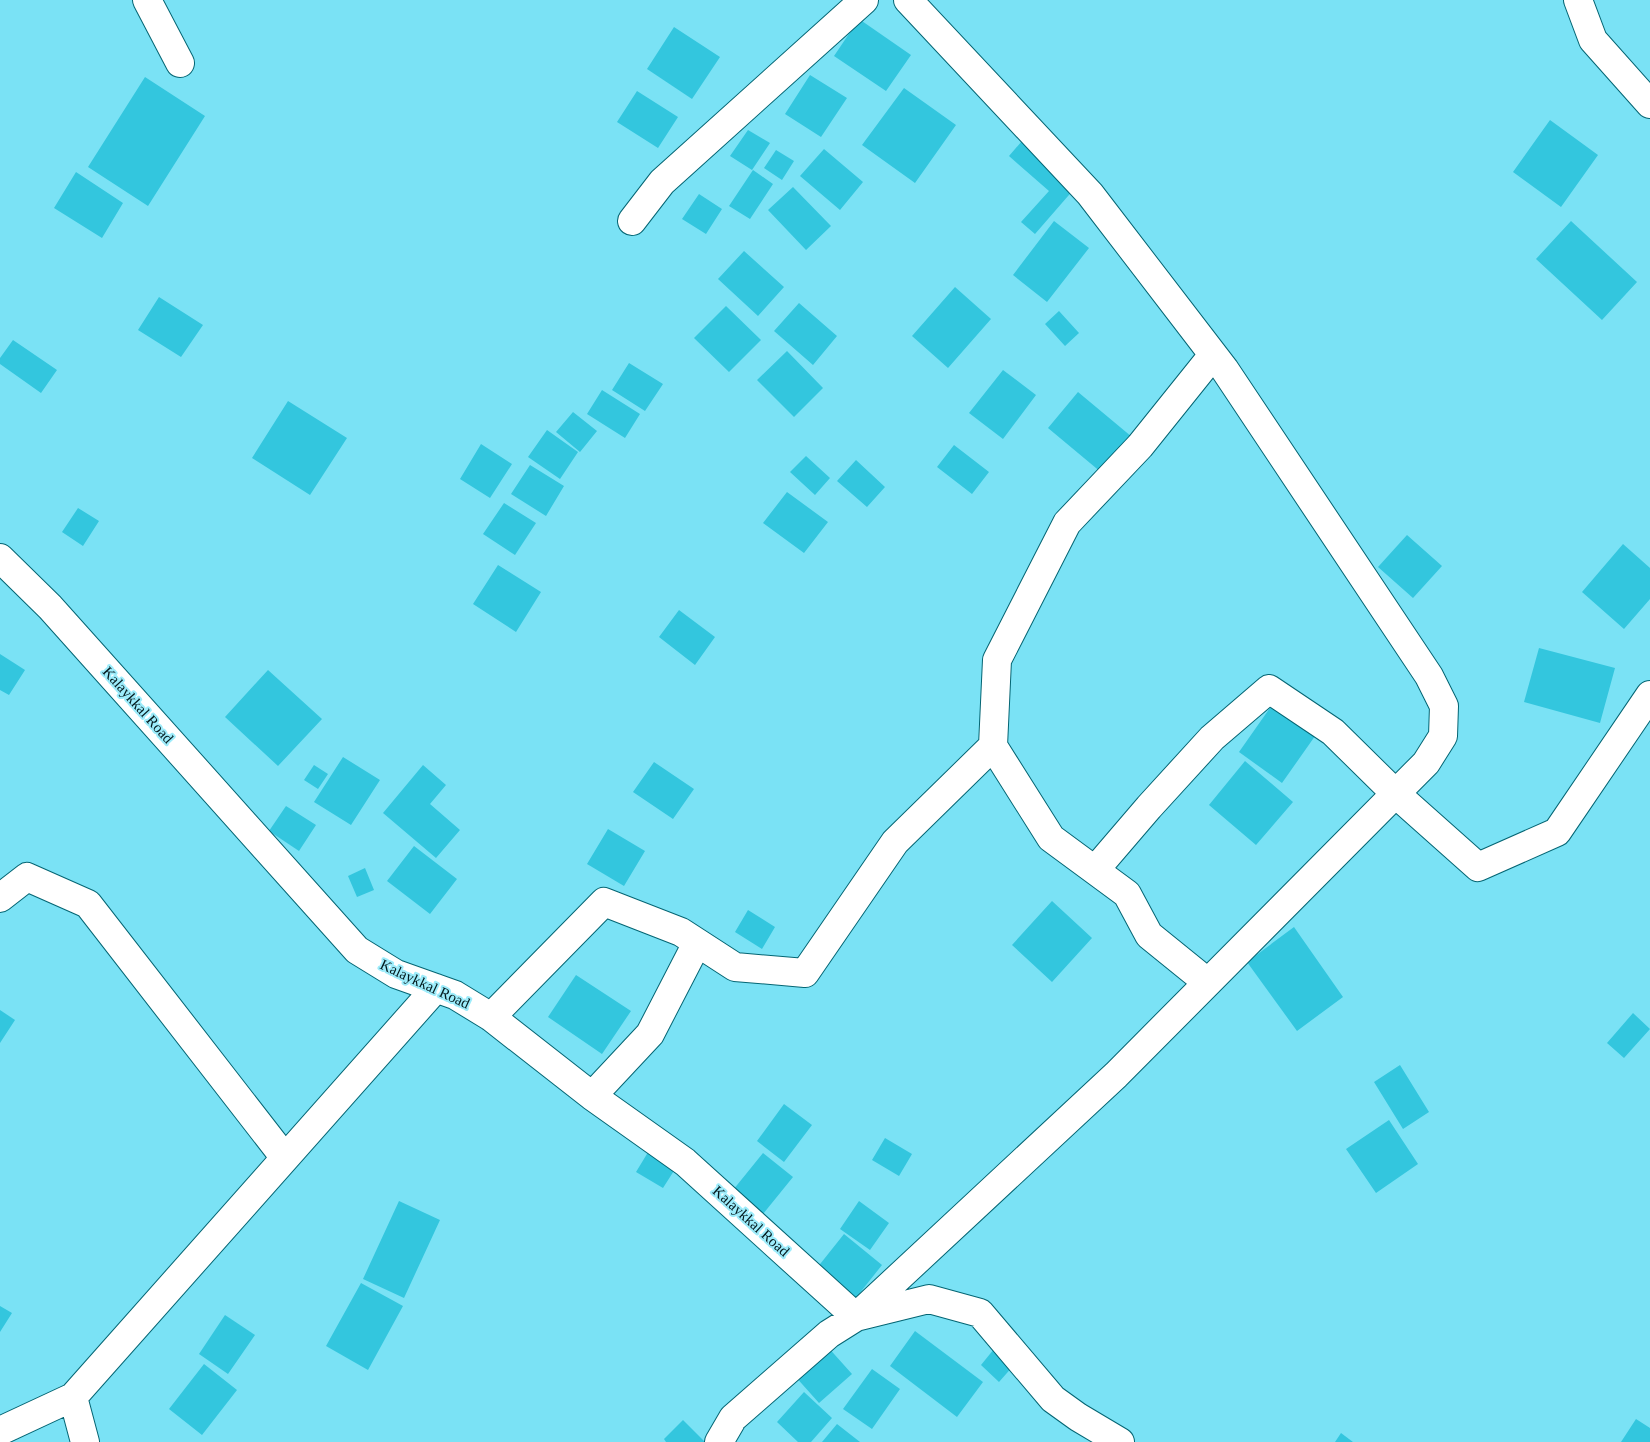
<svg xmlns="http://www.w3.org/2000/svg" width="1650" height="1442" font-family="'Times New Roman',serif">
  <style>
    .building { fill: #33c6de }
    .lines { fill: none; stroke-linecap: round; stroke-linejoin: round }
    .street-casing { stroke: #046573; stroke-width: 30 }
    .street { stroke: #fff; stroke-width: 28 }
    .labels { text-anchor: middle; stroke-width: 4; stroke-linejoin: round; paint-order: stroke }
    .street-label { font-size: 15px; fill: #041a1e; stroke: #9decfb }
  </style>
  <rect width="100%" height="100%" fill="#7ae2f5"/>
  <path class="building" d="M859 19 911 55 886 91 834 56Z
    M674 27 720 57 692 99 647 69Z
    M810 75 847 98 821 137 785 114Z
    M145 77 205 116 148 206 88 167Z
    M904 88 956 125 915 183 862 145Z
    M637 91 678 117 658 148 617 122Z
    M1550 120 1598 155 1561 207 1513 172Z
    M748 130 770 143 752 170 730 156Z
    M1022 141 1075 188 1035 234 1021 222 1049 191 1009 156Z
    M824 149 863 182 840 210 800 176Z
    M776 150 794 161 782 180 764 168Z
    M753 170 773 184 750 219 729 206Z
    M76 172 123 203 102 238 54 208Z
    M793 187 831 226 806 250 768 210Z
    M699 194 722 209 706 234 682 219Z
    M1054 221 1089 248 1047 302 1013 275Z
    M1571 221 1637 282 1602 320 1536 259Z
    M744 251 784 287 758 316 718 279Z
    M955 287 991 319 948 368 912 336Z
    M159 297 203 325 181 357 138 330Z
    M799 303 837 336 813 365 774 331Z
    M726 306 761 340 729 372 694 338Z
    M1059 311 1079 333 1065 346 1045 324Z
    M13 340 57 370 41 393 0 364V358Z
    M787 351 823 388 794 417 757 380Z
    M629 363 663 384 645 411 612 390Z
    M1003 370 1036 395 1003 439 969 413Z
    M602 390 640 414 625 438 587 414Z
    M1078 392 1132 437 1102 473 1048 428Z
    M288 401 347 438 310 495 252 458Z
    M573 412 597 431 580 452 556 432Z
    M547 430 578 452 560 479 528 457Z
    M481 444 512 464 490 498 460 479Z
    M954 445 989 472 972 494 937 467Z
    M806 456 830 478 815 495 790 472Z
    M856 460 885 487 867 507 837 481Z
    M530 465 564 486 546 516 511 494Z
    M787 492 828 522 804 553 763 523Z
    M504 503 536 523 515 555 483 534Z
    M78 508 99 521 83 546 62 532Z
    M1407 535 1442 566 1413 598 1378 567Z
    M1623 544 1650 568V599L1624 629 1582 592Z
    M498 565 541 592 516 632 473 604Z
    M679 610 715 637 695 665 659 637Z
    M1539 648 1615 668 1600 723 1524 702Z
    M0 654 25 670 9 695 0 690Z
    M268 670 322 719 278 766 225 717Z
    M1277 698 1320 729 1282 783 1239 752Z
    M343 757 380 780 351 825 314 802Z
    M1245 761 1293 802 1256 845 1209 805Z
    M654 762 694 789 673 819 633 792Z
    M314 765 328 774 318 789 304 780Z
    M423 765 446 785 430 804 460 830 436 858 383 813Z
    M286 806 316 825 299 851 269 831Z
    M608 829 645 851 624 886 587 864Z
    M414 846 457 879 430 914 387 881Z
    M365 868 374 890 357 897 348 876Z
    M1052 901 1092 938 1052 982 1012 945Z
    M748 910 775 927 762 949 735 932Z
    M1294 927 1343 997 1297 1031 1247 962Z
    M576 975 631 1011 602 1054 548 1017Z
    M0 1010 15 1020 0 1043Z
    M1633 1013 1650 1029 1624 1058 1607 1043Z
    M1400 1065 1429 1112 1403 1129 1374 1082Z
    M784 1104 812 1125 784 1162 757 1141Z
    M1389 1120 1418 1164 1376 1193 1346 1149Z
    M885 1138 912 1154 899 1176 872 1160Z
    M650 1149 677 1166 663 1188 636 1172Z
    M763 1153 793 1177 759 1219 729 1195Z
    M399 1201 440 1220 404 1298 363 1279Z
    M859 1201 889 1223 870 1250 840 1229Z
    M844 1234 882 1265 851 1304 813 1273Z
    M361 1283 403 1306 368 1370 326 1346Z
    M0 1306 12 1313 0 1332Z
    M225 1315 255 1335 228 1374 199 1354Z
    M915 1331 983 1382 957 1417 890 1366Z
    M826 1345 852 1374 819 1403 794 1375Z
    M994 1349 1014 1365 999 1382 981 1365Z
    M204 1364 237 1390 202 1435 169 1409Z
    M872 1369 900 1389 872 1429 843 1409Z
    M804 1392 832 1418 811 1442H798L777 1422Z
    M1636 1419 1650 1428V1442H1621Z
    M683 1420 705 1442H666L664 1439Z
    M837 1424 860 1442H822Z
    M1341 1433 1353 1442H1335Z"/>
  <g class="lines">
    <g class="street-casing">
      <path id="street" d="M147 0 180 63
        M1578 0 1593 40 1650 104
        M632 221 662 182 864 0
        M0 558 50 607 357 950 396 974 455 995 491 1017 592 1096 685 1162 856 1317 929 1299 980 1313 1053 1399 1078 1417 1120 1442
        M993 746 1051 838 1127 894 1149 935 1207 982
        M1095 870 1149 807 1212 738 1269 689 1333 732 1396 794 1478 867 1557 832 1650 695
        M0 898 27 877 88 904 285 1158
        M491 1017 604 902 681 932 735 967 805 973 895 842 993 746 997 660 1067 523 1140 446 1213 355
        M592 1096 650 1034 697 943
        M73 1397 85 1442
        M0 1431 73 1397 436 988
        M719 1442 733 1418 829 1334 856 1317 1116 1075 1426 763 1443 736 1444 706 1429 676 1225 370 1090 194 908 0"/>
    </g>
    <use href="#street" class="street"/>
  </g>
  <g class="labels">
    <g class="street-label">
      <text transform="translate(138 705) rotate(48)" y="5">Kalaykkal Road</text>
      <text transform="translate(425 984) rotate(25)" y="5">Kalaykkal Road</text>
      <text transform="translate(751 1221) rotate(42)" y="5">Kalaykkal Road</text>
    </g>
  </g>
</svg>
